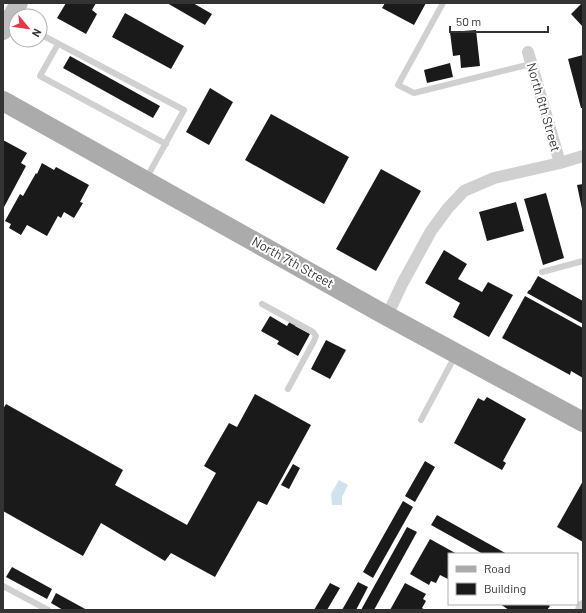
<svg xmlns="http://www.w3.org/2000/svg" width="586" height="613" font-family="Barlow,sans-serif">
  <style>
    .water { fill: #cfe2ee }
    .building { fill: #1a1a1a }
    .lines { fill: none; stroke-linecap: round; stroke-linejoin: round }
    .lane { stroke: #d0d0d0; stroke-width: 6 }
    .street { stroke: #d0d0d0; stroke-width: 12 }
    .secondary { stroke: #bdbdbd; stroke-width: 18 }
    .primary { stroke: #ababab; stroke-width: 20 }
    .labels { text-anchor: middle; stroke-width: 4; stroke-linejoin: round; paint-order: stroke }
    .street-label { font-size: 13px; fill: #333; stroke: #fff }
  </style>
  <rect width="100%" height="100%" fill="#fff"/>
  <path class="water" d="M339 480 348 485 342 497V505H332L331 494Z"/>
  <path class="building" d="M66 3H96L92 10 97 14 86 34 57 18Z
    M167 3H193L212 14 205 25Z
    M385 3H426L414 25 382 8Z
    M582 3H583V27L571 14Z
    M125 13 184 46 171 69 112 37Z
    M476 30 480 66 461 68 460 55 453 56 450 32Z
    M583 55V108H581L568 59Z
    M70 56 160 106 153 118 63 68Z
    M450 63 453 77 427 83 424 70Z
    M210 88 233 102 209 145 186 132Z
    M271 114 349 157 324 204 245 160Z
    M3 140 27 153 21 163 26 166 3 209Z
    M42 163 54 170 56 167 89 185 80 202 83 203 74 218 64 212 61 218 58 216 47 236 27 225 21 235 9 228 11 224 5 221 20 194 23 196 36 173 37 174Z
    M381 169 421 191 376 271 336 249Z
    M583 184V209H582L577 185Z
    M546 193 564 258 543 265 524 199Z
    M516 202 524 231 487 241 479 212Z
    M444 250 467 264 458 279 482 292 488 282 513 295 489 337 453 317 460 303 425 283Z
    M538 276 583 301V324L527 293 529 290H530Z
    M525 296 583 328V378L571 371 570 375 502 338Z
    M270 316 287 326 290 321 296 325 295 326 310 334 298 356 277 344 279 341 261 331Z
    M326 340 346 350 330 379 311 369Z
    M255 394 311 425 267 505 258 501 215 577 171 553 165 561 101 523 83 556 3 511V409L6 404 123 470 115 485 187 525 216 473 204 466 229 423 237 427Z
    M487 397 526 419 503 461 506 463 502 470 454 443 478 398 484 401Z
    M425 461 435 467 415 502 405 496Z
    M293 464 300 468 289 489 281 485Z
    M583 481V542L557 527Z
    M403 501 413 507 373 578 363 572Z
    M437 515 507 554H483L431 525Z
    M407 527 417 532 374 610H361Z
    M430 539 457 554H449V577L448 579 440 575 436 583 431 581 429 585 410 574Z
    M12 567 52 589 47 599 6 577Z
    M358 582 368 587 356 610H342Z
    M330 583 340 588 327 610H314Z
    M405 583 426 594 423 599 426 601 422 608 425 610H390Z
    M56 593 87 610H63L51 603Z
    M500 604H547L550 606 547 610H509Z"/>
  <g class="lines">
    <path class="lane" d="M443 3 398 85 414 93 531 64
      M40 34 184 110 146 179
      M58 44 40 76 166 144
      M542 272 583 261
      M262 304 313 332 316 336 314 341 288 389
      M421 420 455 356
      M3 586 48 610"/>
    <path class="street" d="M528 52 560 163
      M387 316 402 284 431 231 448 208 464 191 494 178 560 163 583 156
      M581 610 583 606"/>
    <path class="secondary" d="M3 31 19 3"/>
    <path class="primary" d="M3 101 387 316 583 422"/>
  </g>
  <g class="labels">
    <g class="street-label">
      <text transform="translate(544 107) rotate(74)" y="5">North 6th Street</text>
      <text transform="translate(293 262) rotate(29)" y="5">North 7th Street</text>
    </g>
  </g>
  <rect width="586" height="613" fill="none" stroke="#333333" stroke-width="8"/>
  <rect x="448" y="553" width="130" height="52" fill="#ffffff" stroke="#adadad"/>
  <rect x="456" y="566" width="20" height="6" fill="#ababab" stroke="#adadad"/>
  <text x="484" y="573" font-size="12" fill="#333333">Road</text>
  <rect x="456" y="583" width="20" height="12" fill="#1a1a1a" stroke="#adadad"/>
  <text x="484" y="593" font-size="12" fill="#333333">Building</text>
  <g transform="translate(28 28) rotate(119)"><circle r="19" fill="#ffffff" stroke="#adadad"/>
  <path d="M0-3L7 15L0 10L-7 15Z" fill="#e63946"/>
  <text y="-6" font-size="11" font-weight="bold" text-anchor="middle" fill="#333333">N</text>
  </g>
  <path d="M450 26v6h98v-6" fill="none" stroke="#333333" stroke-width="2"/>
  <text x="456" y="26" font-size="12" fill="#333333" stroke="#ffffff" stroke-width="3" paint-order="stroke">50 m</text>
</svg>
